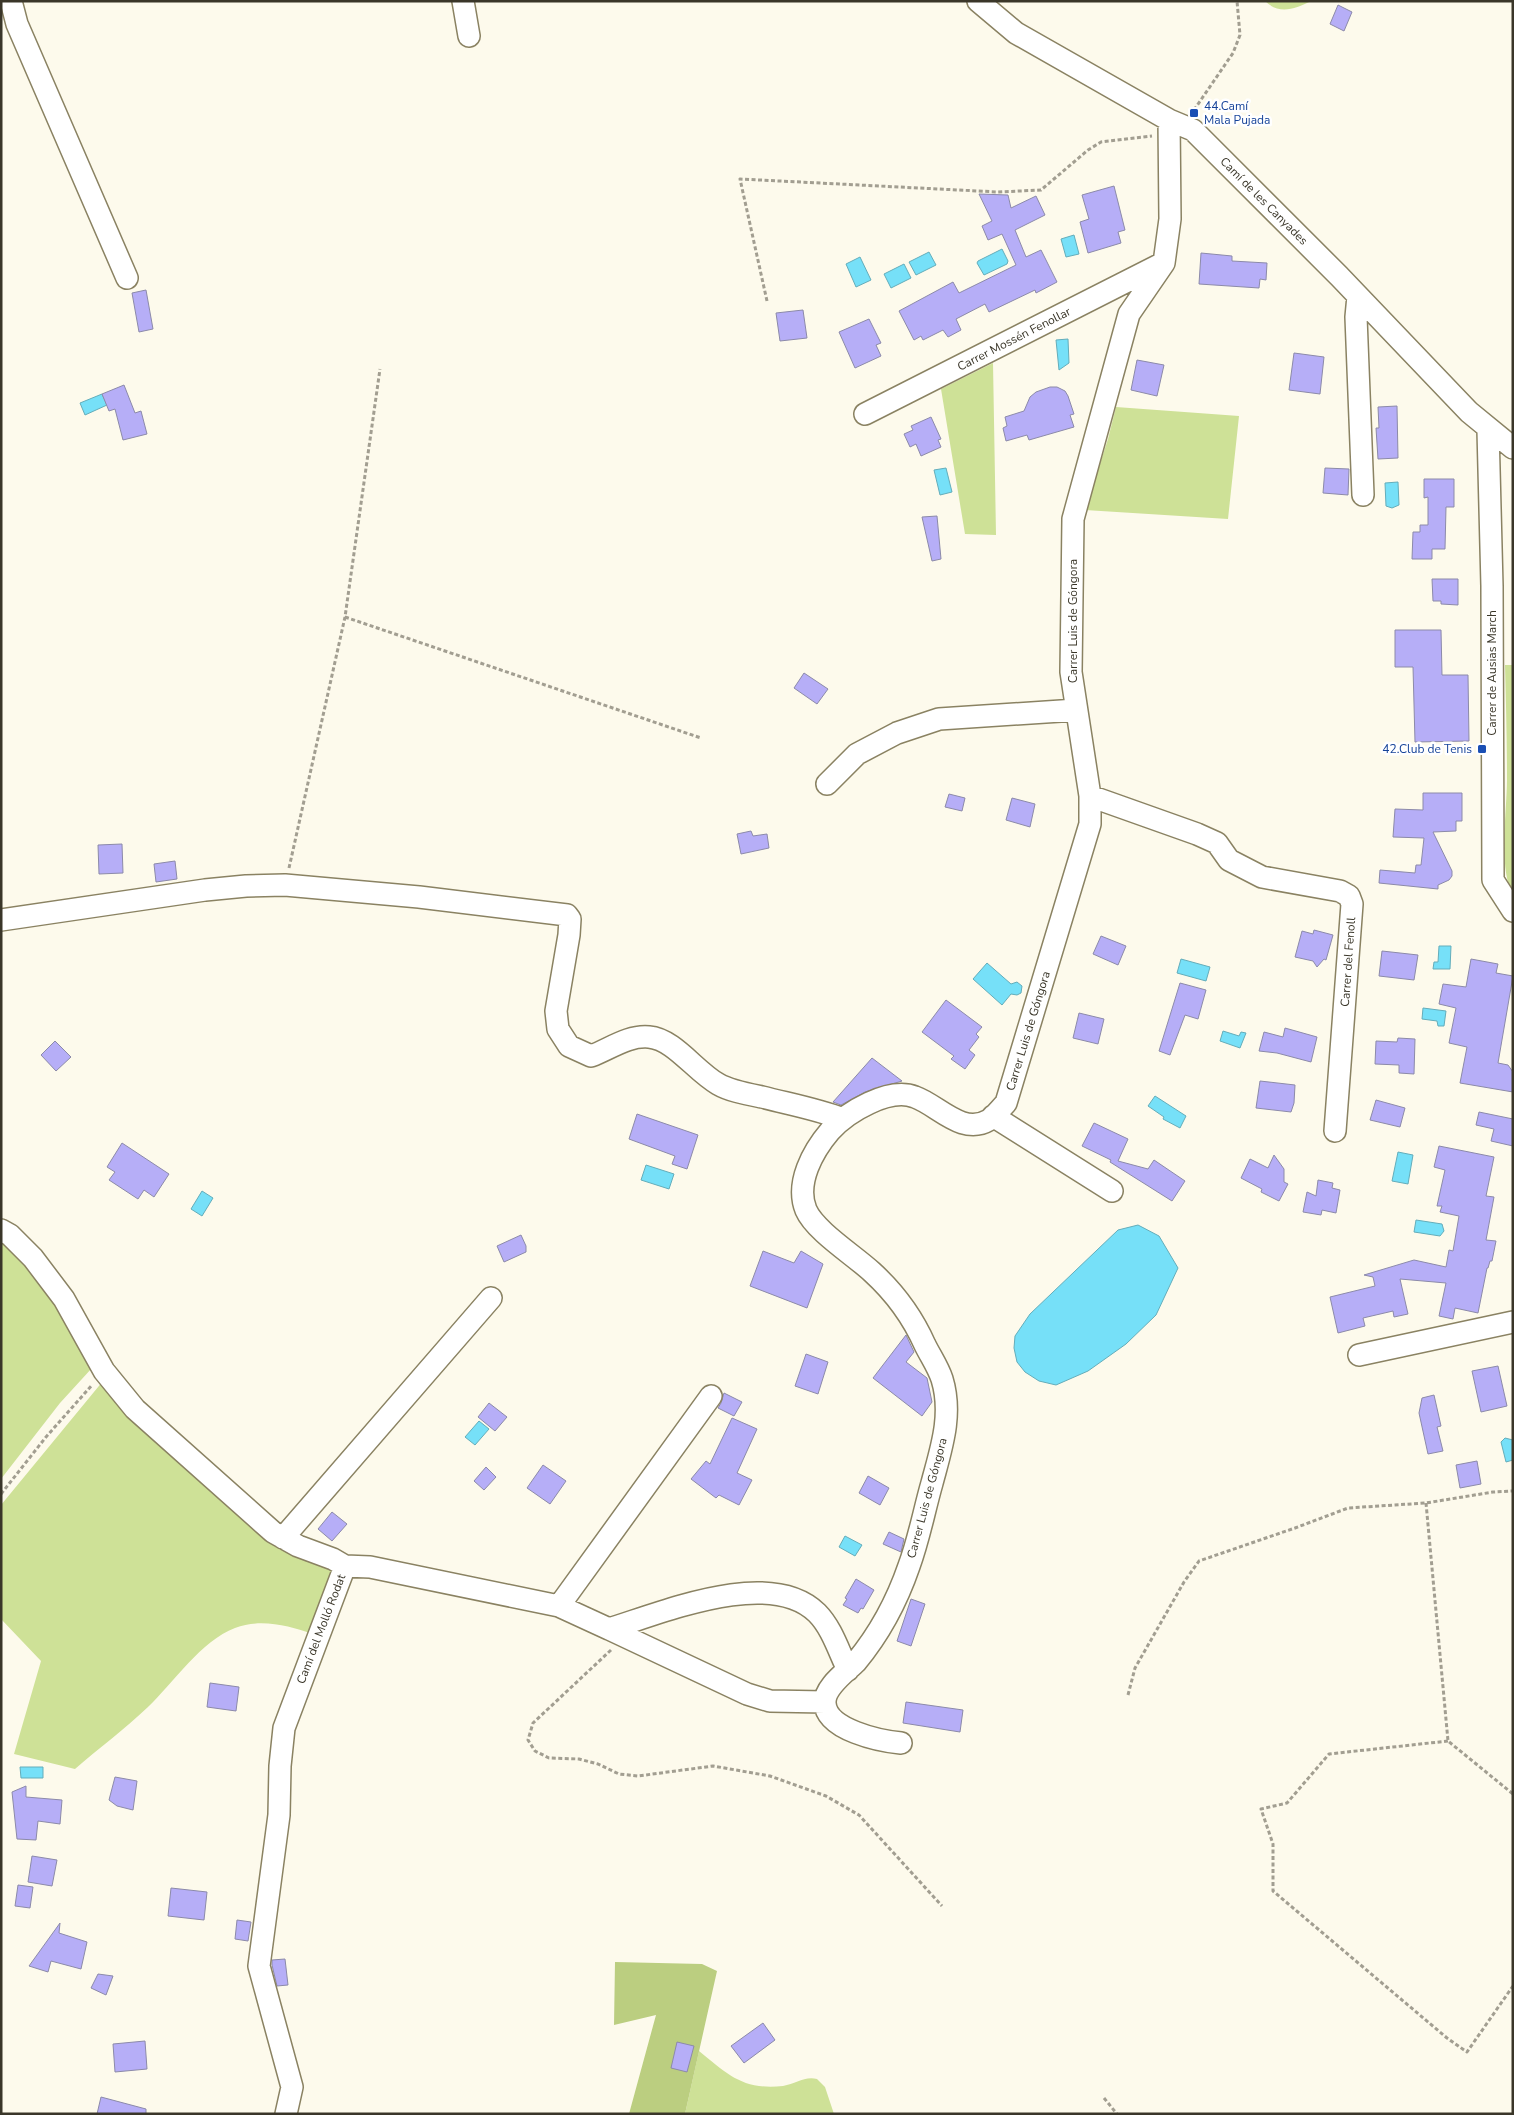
<svg xmlns="http://www.w3.org/2000/svg" width="1514" height="2115" font-family="'Nunito Sans',sans-serif">
  <style>
    .green { fill: #cee197 }
    .forest { fill: #bbce80 }
    .water { fill: #76e0f8; stroke: #64adba }
    .building { fill: #b6aef7; stroke: #8c8aa9 }
    .lines { fill: none; stroke-linecap: round; stroke-linejoin: round }
    .minor-casing { stroke: #8a8262; stroke-width: 24 }
    .path { stroke: #a29e91; stroke-width: 3; stroke-dasharray: 4 2.5; stroke-linecap: butt }
    .minor { stroke: #fff; stroke-width: 21 }
    .transit-dot { fill: #1a4fb4; stroke: #fff; stroke-width: 2 }
    .labels { text-anchor: middle; stroke-width: 5; stroke-linejoin: round; paint-order: stroke }
    .transit-label { font-size: 12px; fill: #164399; stroke: #fff; text-anchor: start }
    .street-label { font-size: 12px; fill: #3a3629; stroke: #fff }
  </style>
  <rect width="100%" height="100%" fill="#fdfaec"/>
  <path class="green" d="M1265 1H1311C1295 9 1279 15 1265 1Z
    M993 363 996 535 965 534 941 389Z
    M1116 407 1239 416 1228 519 1085 510 1108 439Z
    M1505 665H1513V894C1498 870 1507 810 1507 780 1507 742 1506 704 1505 665Z
    M1 1238 45 1286 92 1368 60 1403 1 1479Z
    M103 1381 333 1569 313 1634C289 1626 261 1618 235 1628 201 1641 174 1682 148 1707 125 1729 99 1748 75 1769L14 1754 41 1661 1 1619V1505Z
    M699 2051C729 2075 742 2090 783 2086 796 2084 804 2076 817 2079L825 2087 834 2114H685Z"/>
  <path class="forest" d="M615 1962 702 1964 717 1971 685 2114H629L656 2015 614 2025Z"/>
  <path class="water" d="M1074 235 1079 254 1066 257 1061 239Z
    M1002 249 1008 261 1007 264 984 275 977 263 978 261Z
    M929 252 936 265 916 275 909 262Z
    M860 257 871 280 856 287 846 264Z
    M904 264 911 278 891 288 884 274Z
    M1068 339 1069 363 1059 370 1056 340Z
    M102 394 107 405 85 415 80 403Z
    M946 468 952 492 940 495 934 470Z
    M1398 482 1399 505 1392 508 1386 506 1385 483Z
    M1439 946H1451L1450 969H1433L1434 962H1438Z
    M1181 959 1210 967 1206 981 1177 973Z
    M987 963 1011 984 1017 982 1022 986 1021 993 1017 995 1011 994 1002 1005 973 979Z
    M1423 1008 1446 1011 1444 1026H1438L1437 1021 1422 1019Z
    M1223 1031 1239 1036 1241 1032 1246 1033 1240 1048 1220 1041Z
    M1155 1096 1186 1116 1180 1128 1163 1119 1164 1117 1148 1106Z
    M1398 1152 1413 1155 1408 1184 1392 1181Z
    M646 1165 674 1174 669 1189 641 1180Z
    M202 1191 213 1198 202 1216 191 1209Z
    M1416 1220 1442 1224 1444 1231 1440 1236 1414 1232Z
    M1138 1225 1159 1236 1178 1268 1156 1315 1126 1344 1088 1371 1056 1385 1039 1381 1025 1372 1017 1362 1014 1348 1015 1336 1030 1314 1118 1230Z
    M479 1421 489 1429 475 1445 465 1437Z
    M1505 1438 1513 1440V1460L1506 1462 1501 1442Z
    M845 1536 862 1545 855 1556 839 1547Z
    M20 1767H43V1778H21Z"/>
  <path class="building" d="M1338 5 1352 12 1344 31 1330 24Z
    M1114 186 1125 230 1118 232 1121 243 1088 253 1080 222 1089 219 1082 195Z
    M979 194 1008 195 1011 208 1036 196 1045 215 1015 230 1026 257 1041 250 1057 282 1036 293 1035 290 989 312 985 304 956 319 961 330 948 337 943 330 923 340 921 336 914 340 899 311 953 282 959 293 1016 265 1002 234 988 240 982 226 992 221Z
    M1201 253 1232 256V261L1267 263 1266 280 1260 279 1259 288 1199 284Z
    M146 290 153 329 139 332 132 293Z
    M803 310 807 338 780 341 776 313Z
    M869 319 881 343 876 345 881 356 855 368 839 332Z
    M1294 353 1324 357 1320 394 1289 390Z
    M1137 360 1164 365 1157 396 1131 390Z
    M124 385 135 413 141 411 147 434 123 440 115 409 109 411 102 394Z
    M1050 387H1057L1065 391 1068 396 1074 414 1070 415 1074 427 1029 440 1027 435 1006 441 1003 428 1007 426 1005 417 1024 411 1030 397 1036 392Z
    M1397 406 1398 458 1378 459 1376 428H1379L1378 407Z
    M931 417 941 439 938 440 941 447 921 456 916 444 910 447 904 434 913 430 911 426Z
    M1325 468 1349 469 1348 495 1323 493Z
    M1424 479H1454V507H1446L1445 549H1432V559H1412L1413 532H1420V525H1428V497L1424 498Z
    M937 516 941 559 932 561 922 517Z
    M1432 579H1458V605L1441 604V601H1433Z
    M1395 630H1441L1442 675H1468L1469 741 1415 742 1413 667H1395Z
    M804 673 828 689 817 704 794 688Z
    M1423 793H1462V821H1456V831L1433 832 1452 871V876L1449 880 1438 885V889L1379 883 1380 870 1415 873 1416 865H1421L1424 838 1393 837 1395 809 1423 810Z
    M949 794 965 798 962 811 945 807Z
    M1012 798 1035 804 1030 827 1006 820Z
    M751 831 753 836 767 834 769 848 741 854 737 834Z
    M122 844 123 873 99 874 98 845Z
    M175 861 177 879 156 882 154 864Z
    M1314 930 1333 935 1326 960 1324 959 1317 967 1313 961 1295 957 1302 931 1313 934Z
    M1101 936 1126 946 1118 965 1093 954Z
    M1382 951 1418 955 1414 980 1379 976Z
    M1471 959 1498 964 1496 973 1513 976 1498 1063 1508 1065 1513 1072V1092L1460 1083 1467 1047 1449 1043 1456 1008 1439 1004 1443 984 1466 987Z
    M1180 983 1206 990 1198 1019 1185 1015 1170 1055 1159 1051Z
    M946 1000 982 1027 976 1034 979 1037 969 1050 975 1055 965 1069 951 1059 954 1056 922 1032Z
    M1079 1013 1104 1019 1098 1044 1073 1038Z
    M1285 1028 1317 1037 1311 1062 1277 1053 1259 1051 1264 1032 1283 1037Z
    M1398 1038 1415 1039 1414 1074 1399 1073V1065L1375 1064 1376 1041 1397 1042Z
    M55 1041 71 1057 56 1071 41 1055Z
    M872 1058 902 1081 865 1092 841 1105 833 1102Z
    M1260 1081 1295 1085 1294 1103 1291 1112 1256 1108Z
    M1376 1100 1405 1108 1400 1127 1370 1120Z
    M1479 1112 1513 1119V1146L1491 1141 1494 1129 1476 1125Z
    M637 1114 698 1135 687 1169 672 1164 675 1156 629 1139Z
    M1094 1123 1128 1139 1118 1161 1148 1169 1154 1160 1185 1181 1172 1201 1110 1162 1111 1160 1082 1146Z
    M122 1143 169 1174 154 1197 144 1190 138 1199 109 1180 115 1172 107 1167Z
    M1439 1146 1494 1157 1486 1196 1494 1197 1486 1240 1496 1241 1492 1261H1490L1488 1268H1487L1478 1313 1455 1308 1453 1319 1439 1316 1446 1283 1400 1279 1408 1314 1394 1317 1393 1311 1363 1318 1365 1326 1338 1333 1330 1297 1375 1286 1373 1277 1364 1275 1414 1260 1446 1267 1449 1250 1453 1251 1459 1216 1440 1212 1442 1206H1437L1445 1170 1434 1167Z
    M1274 1155 1284 1169V1182L1288 1184 1279 1201 1261 1192 1262 1189 1241 1178 1250 1159 1268 1168Z
    M1318 1180 1333 1183 1332 1188 1340 1190 1336 1213 1322 1210 1321 1215 1303 1212 1307 1192 1316 1196Z
    M521 1235 526 1246V1252L504 1262 497 1246Z
    M763 1251 794 1263 801 1251 823 1264 807 1308 750 1286Z
    M906 1335 914 1352 906 1362 927 1378 932 1402 922 1416 873 1378Z
    M806 1354 828 1362 818 1394 795 1386Z
    M1498 1366 1507 1406 1481 1412 1472 1371Z
    M724 1393 742 1402 734 1416 718 1408 721 1403Z
    M1434 1395 1441 1426 1437 1427 1443 1451 1428 1454 1419 1413 1422 1398Z
    M489 1403 507 1417 495 1431 478 1417Z
    M732 1418 757 1429 737 1473 752 1480 739 1505 719 1495 716 1498 691 1479 706 1461 710 1464Z
    M1477 1461 1481 1484 1460 1488 1456 1465Z
    M543 1465 566 1481 550 1504 527 1488Z
    M486 1467 496 1477 484 1490 474 1481Z
    M868 1476 889 1488 880 1505 859 1493Z
    M332 1512 347 1524 332 1541 318 1529Z
    M889 1532 904 1539 901 1552 883 1544Z
    M856 1579 874 1590 863 1609 861 1608 858 1613 843 1605 847 1599 845 1598Z
    M911 1599 925 1604 911 1646 897 1641Z
    M210 1683 239 1687 236 1711 207 1707Z
    M906 1702 963 1710 960 1732 903 1723Z
    M115 1777 137 1781 133 1810 117 1806 109 1800Z
    M26 1786V1797L62 1800 60 1824 38 1821 36 1840 17 1839 12 1792Z
    M32 1856 57 1860 52 1886 28 1882Z
    M18 1885 33 1887 30 1908 15 1906Z
    M171 1888 207 1892 204 1920 168 1916Z
    M237 1920 251 1922 248 1941 235 1939Z
    M60 1923 59 1933 87 1942 81 1969 51 1961 48 1972 29 1966Z
    M285 1959 288 1985 277 1986 272 1965V1960Z
    M98 1974 113 1976 106 1995 91 1988Z
    M763 2023 775 2040 744 2063 731 2046Z
    M145 2041 147 2069 115 2072 113 2044Z
    M677 2042 694 2046 687 2072 671 2068Z
    M101 2097 146 2109V2114H97Z"/>
  <g class="lines">
    <g class="minor-casing">
      <path id="minor" d="M11 1 17 24 127 278
        M463 1 469 36
        M978 1 1016 33 1169 120 1193 130 1339 276 1469 412 1513 448
        M1358 296 1356 317 1363 495
        M865 414 1161 264
        M1488 430 1492 586 1493 880 1513 911
        M827 784 857 754 897 733 939 719 1076 710
        M1090 796 1197 834 1217 843 1229 860 1262 877 1340 891 1349 896 1352 904 1335 1131
        M1 920 205 890 246 886 285 885 419 897 567 915 570 919 569 935 556 1011 558 1029 569 1046 591 1056C610 1049 628 1035 649 1037 674 1039 695 1071 718 1084 730 1091 747 1094 762 1097 789 1104 817 1109 843 1119
        M993 1116 1112 1191
        M1 1230 10 1235 33 1258 64 1299 104 1371 135 1409 273 1532 298 1546 333 1559 345 1566 284 1728 280 1766 279 1815 259 1966 292 2087 286 2114
        M1359 1355 1513 1322
        M283 1538 491 1298
        M345 1566 370 1567 559 1606 711 1396
        M559 1606 609 1629C664 1612 770 1567 817 1613 832 1628 839 1652 848 1670
        M609 1629 747 1694 770 1701 825 1702
        M901 1743C880 1741 826 1730 825 1703 824 1687 846 1672 856 1662 880 1633 897 1601 909 1566 919 1539 924 1511 932 1483 941 1449 953 1415 942 1379 938 1367 931 1357 925 1345 913 1318 894 1292 872 1272 855 1256 815 1231 806 1210 795 1183 813 1151 830 1131 847 1112 889 1087 915 1097 938 1105 962 1136 989 1120 995 1116 1001 1108 1006 1103L1090 824V796L1071 672 1073 519 1129 314 1164 263 1170 219 1169 120"/>
    </g>
    <path class="path" d="M1194 110 1233 53 1240 35 1237 1
      M767 301 740 179 998 192 1041 190 1088 150 1101 142 1152 136
      M345 617 701 738
      M289 868 345 617 380 369
      M1 1494 46 1437 92 1385
      M1426 1503 1448 1741 1513 1794
      M611 1650 533 1723 528 1740 535 1751 549 1758 579 1759 598 1764 619 1774 638 1776 713 1766 770 1776 826 1796 859 1815 942 1906
      M1128 1695 1135 1668 1184 1582 1199 1561 1295 1528 1348 1508 1426 1503 1493 1492 1513 1491
      M1448 1741 1329 1754 1287 1803 1261 1809 1273 1844V1891L1447 2038 1467 2052 1513 1986
      M1104 2098 1117 2114"/>
    <use href="#minor" class="minor"/>
  </g>
  <g class="transit-dot">
    <rect x="1189" y="108" width="10" height="10" rx="2.5"/>
    <rect x="1477" y="744" width="10" height="10" rx="2.5"/>
  </g>
  <g class="labels">
    <g class="transit-label">
      <text x="1204" y="110">44.Camí<tspan x="1204" dy="14">Mala Pujada</tspan></text>
      <text x="1472" y="753" text-anchor="end">42.Club de Tenis</text>
    </g>
    <g class="street-label">
      <text transform="translate(1264 201) rotate(45)" y="4">Camí de les Canyades</text>
      <text transform="translate(1014 339) rotate(-27)" y="4">Carrer Mossén Fenollar</text>
      <text transform="translate(1073 621) rotate(-90)" y="4">Carrer Luis de Góngora</text>
      <text transform="translate(1492 673) rotate(-90)" y="4">Carrer de Ausias March</text>
      <text transform="translate(1348 962) rotate(-86)" y="4">Carrer del Fenoll</text>
      <text transform="translate(1028 1031) rotate(-73)" y="4">Carrer Luis de Góngora</text>
      <text transform="translate(927 1498) rotate(-75)" y="4">Carrer Luis de Góngora</text>
      <text transform="translate(321 1629) rotate(-69)" y="4">Camí del Molló Rodat</text>
    </g>
  </g>
  <rect width="1514" height="2115" fill="none" stroke="#3a3629" stroke-width="5"/>
</svg>
